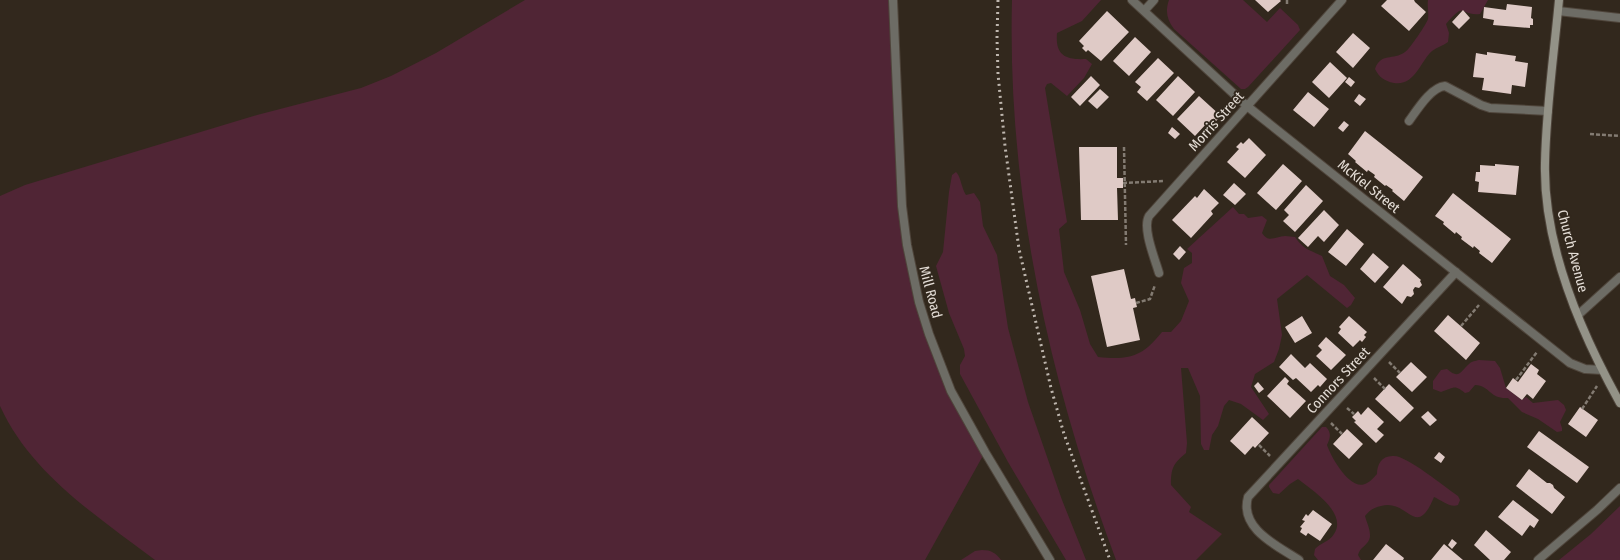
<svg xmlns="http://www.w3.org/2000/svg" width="1620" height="560" font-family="'Fira Sans Condensed',sans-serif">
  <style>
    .green { fill: #502535 }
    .building { fill: #dfcac6 }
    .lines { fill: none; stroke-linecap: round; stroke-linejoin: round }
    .service-casing { stroke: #4f453b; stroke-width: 10 }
    .minor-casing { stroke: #4f453b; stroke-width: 10 }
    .secondary-casing { stroke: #4f453b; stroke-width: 10 }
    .path { stroke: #837b72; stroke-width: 2.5; stroke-dasharray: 4 2; stroke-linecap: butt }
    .service { stroke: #6d6c65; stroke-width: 8 }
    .minor { stroke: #6d6c65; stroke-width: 8 }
    .secondary { stroke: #939287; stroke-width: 8 }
    .rail { stroke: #beb6ae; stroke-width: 3; stroke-dasharray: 2 4; stroke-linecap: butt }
    .labels { text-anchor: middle; stroke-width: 4; stroke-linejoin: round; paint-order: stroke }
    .street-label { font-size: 14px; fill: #e5ded7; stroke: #32281d }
  </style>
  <rect width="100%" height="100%" fill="#32281d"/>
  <path class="green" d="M525 0H893L907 245 940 363 985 452 925 560H155C97 516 31 474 0 406V196L25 185 257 115 361 88 391 76 436 53Z
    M1012 0H1101L1082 21 1057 33C1055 56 1066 60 1086 59L1092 64 1084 78 1067 96 1051 83 1047 84 1045 88 1067 222 1059 229 1064 272 1080 310 1090 344 1098 357C1130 360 1142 357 1162 332H1171L1181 321 1189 301 1181 283 1184 268 1192 263V253L1187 249 1233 207 1239 214H1244L1248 218 1262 216 1267 220 1262 233C1269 244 1276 236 1285 236 1288 236 1292 237 1295 237 1304 250 1310 250 1322 256L1330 276 1344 285 1355 298 1351 305 1347 308 1307 275 1277 299 1282 335 1279 349 1274 362 1255 374 1251 387 1269 414 1263 420 1241 404 1229 400 1224 406 1218 426 1212 435 1209 450H1204L1201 444 1200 396 1188 368H1181L1187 443 1186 453C1173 464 1171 468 1171 485L1191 507 1189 512 1222 534 1196 560H1116C1049 382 1007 191 1012 0Z
    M1169 0H1243L1267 22 1280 8 1298 25 1300 30 1248 87 1245 89H1241L1174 29C1167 20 1165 11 1169 0Z
    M1428 0H1488L1480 14C1458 16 1467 0 1446 24L1449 33 1448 42C1443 46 1437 47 1432 51 1420 62 1415 86 1394 83 1384 81 1379 77 1375 69 1381 52 1393 61 1405 52 1410 49 1427 23 1428 19 1429 12 1427 6 1428 0Z
    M956 172C961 177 961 187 966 195L974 193 980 202 983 226 997 255 1008 328 1028 402 1062 500 1086 560H1066L1008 462 960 374V365L965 356 964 349 949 313 936 266 943 252 949 192 952 175Z
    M1479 360 1495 361 1500 368 1506 388 1522 400 1526 397 1533 403 1558 400 1564 405 1566 410 1560 422 1562 428V431L1557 432 1538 419 1522 412 1508 398C1489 399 1491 386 1475 385L1469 392 1465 393C1454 384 1454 388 1441 392L1433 389V381L1441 370 1447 369C1459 380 1461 371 1469 364 1472 361 1475 361 1479 360Z
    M1322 427H1326C1332 433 1330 438 1327 445 1331 457 1351 493 1367 483 1371 481 1374 477 1377 474 1377 464 1382 455 1394 456 1407 456 1445 487 1458 496L1460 500 1458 505C1450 508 1441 500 1434 497 1416 541 1408 498 1381 506 1373 508 1370 510 1365 516 1367 524 1374 536 1367 543 1363 548 1360 548 1358 555L1361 560H1318L1314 555 1315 549C1320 543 1329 542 1334 534 1348 513 1312 490 1298 479L1290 484 1279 494 1273 493 1269 487V485Z
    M1620 506V560H1559L1591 534Z
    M982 550C991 550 996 553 1001 560H961L975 551Z"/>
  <path class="building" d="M1255 0H1280L1281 1 1268 12Z
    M1387 0H1414L1415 2 1426 12 1409 31 1381 6Z
    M1507 4 1532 7 1531 18 1533 19V25H1530V28L1493 25 1494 20 1483 18 1484 7 1506 10Z
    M1463 10 1470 18 1459 29 1452 22Z
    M1107 11 1129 32 1101 61 1088 50 1086 52 1082 48 1084 46 1079 41Z
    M1353 33 1370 48 1353 68 1336 52Z
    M1135 37 1151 52 1129 76 1113 61Z
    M1487 52 1516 56 1515 61 1528 63 1525 87 1512 85 1511 94 1482 90 1484 78 1473 77 1476 53 1487 55Z
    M1158 58 1174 73 1147 101 1137 92 1141 87 1135 82Z
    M1330 62 1347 78 1329 98 1312 82Z
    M1091 76 1100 85 1080 106 1071 97Z
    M1178 76 1195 92 1173 116 1156 100Z
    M1349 77 1355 82 1351 87 1345 82Z
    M1100 89 1109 97 1097 109 1088 101Z
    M1308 92 1329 109 1314 127 1293 110Z
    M1359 94 1366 99 1360 106 1354 101Z
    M1199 96 1221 116 1210 127 1207 123 1195 136 1177 119Z
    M1344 121 1349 125 1343 132 1338 128Z
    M1172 127 1180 134 1175 139 1168 133Z
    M1365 131 1423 177 1404 201 1392 191 1393 190 1386 185 1385 186 1374 177 1375 175 1368 170 1367 172 1355 162 1356 161 1348 154Z
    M1249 138 1266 155 1245 178 1227 162 1239 149 1236 147 1241 142 1243 144Z
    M1079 147H1117V178H1123V188H1117L1118 220H1081Z
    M1283 164 1302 181 1276 210 1257 193Z
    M1495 164 1519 166 1516 195 1478 192 1479 182 1475 181 1476 172H1480V165L1495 166Z
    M1234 183 1246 194 1235 205 1223 195Z
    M1306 185 1323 201 1295 232 1283 221 1289 215 1284 210Z
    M1204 189 1219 203 1211 211 1213 214 1191 238 1172 220 1195 196 1197 198Z
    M1453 193 1511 239 1492 263 1479 253 1480 251 1474 246 1473 248 1461 239 1462 237 1456 232 1455 234 1443 224 1444 222 1435 216Z
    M1324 210 1339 225 1324 242 1318 236 1308 247 1298 238Z
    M1347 229 1364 244 1346 266 1328 252Z
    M1180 246 1186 252 1179 260 1173 254Z
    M1373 253 1389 267 1375 283 1360 269Z
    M1403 264 1421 280 1420 281 1422 285 1419 288 1415 287 1413 290 1414 294 1411 297 1407 296 1402 304 1383 287Z
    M1124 269 1131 299 1135 298 1136 303 1137 307 1133 308 1140 340 1107 347 1091 276Z
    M1448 315 1480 343 1466 360 1434 331Z
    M1302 316 1312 333 1295 343 1285 327Z
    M1349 316 1367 332 1364 335 1366 337 1362 342 1360 340 1353 347 1338 333 1341 329 1339 327Z
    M1326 337 1346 355 1331 370 1316 356 1322 350 1318 346Z
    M1291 354 1305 368 1310 363 1327 379 1320 387 1318 385 1311 392 1296 378 1293 380 1279 367Z
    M1411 362 1427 377 1412 392 1396 377Z
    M1531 364 1539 370 1537 374 1546 381 1533 399 1527 394 1522 400 1506 388 1513 378 1518 382Z
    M1285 377 1289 381 1287 384 1306 401 1290 418 1267 396Z
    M1258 382 1264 389 1259 393 1254 386Z
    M1389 384 1414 408 1400 422 1375 399Z
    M1368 407 1384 422 1377 429 1384 435 1376 443 1354 422 1356 421 1352 417 1358 411 1361 415Z
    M1580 407 1598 420 1586 437 1568 424Z
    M1428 411 1437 420 1430 426 1421 417Z
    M1252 417 1269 433 1255 448 1253 446 1245 455 1230 441Z
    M1347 429 1363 444 1349 459 1333 444Z
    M1539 431 1589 467 1577 483 1527 447Z
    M1439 452 1445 457 1441 463 1434 458Z
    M1529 469 1547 483H1550L1553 485 1554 488 1565 497 1552 514 1516 486Z
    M1513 500 1539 520 1534 528 1530 525 1522 536 1498 517Z
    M1313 510 1332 524 1320 541 1308 533 1306 536 1300 532 1302 528 1300 527 1305 521 1302 520 1306 514 1308 516Z
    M1486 530 1511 552 1504 560H1490L1474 545Z
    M1452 539 1457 543 1452 549 1448 545Z
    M1386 544 1404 558 1403 560H1373Z
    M1444 544 1463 560H1431Z"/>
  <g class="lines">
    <g class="service-casing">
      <path id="service" d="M893 0 902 206 907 245 919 302 929 334 951 391 985 452 1050 560
        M1558 11 1620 18
        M1409 121C1417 110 1431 87 1445 86L1481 105 1490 108 1548 111
        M1578 315 1620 277"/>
    </g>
    <g class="minor-casing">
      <path id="minor" d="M1132 0 1247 106 1570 363 1585 369 1602 370
        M1144 11 1154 0
        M1159 273C1155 259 1142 228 1149 216L1342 0
        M1299 560C1278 546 1239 529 1248 497L1456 272
        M1538 560 1597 510 1620 488"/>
    </g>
    <g class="secondary-casing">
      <path id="secondary" d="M1559 0C1554 54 1546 109 1545 163 1543 244 1581 333 1620 403"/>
    </g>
    <path class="path" d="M1287 0V5
      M1590 134 1620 136
      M1124 147 1126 245
      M1123 183 1164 181
      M1136 303 1150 299 1155 285
      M1461 326 1479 305
      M1389 362 1400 373
      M1374 378 1385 389
      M1516 380 1537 352
      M1347 408 1354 414
      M1582 409 1597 386
      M1331 423 1342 434
      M1259 445 1270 456"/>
    <use href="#service" class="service"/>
    <use href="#minor" class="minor"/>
    <use href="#secondary" class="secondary"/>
    <path class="rail" d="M998 0 997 38 998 74 1005 146 1019 249 1051 388 1064 434 1110 560"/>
  </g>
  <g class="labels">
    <g class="street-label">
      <text transform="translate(1216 121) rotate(-48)" y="5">Morris Street</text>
      <text transform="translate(1369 186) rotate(39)" y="5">McKiel Street</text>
      <text transform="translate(1573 251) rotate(75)" y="5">Church Avenue</text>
      <text transform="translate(931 292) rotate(75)" y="5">Mill Road</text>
      <text transform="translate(1338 380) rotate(-47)" y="5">Connors Street</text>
    </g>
  </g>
</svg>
